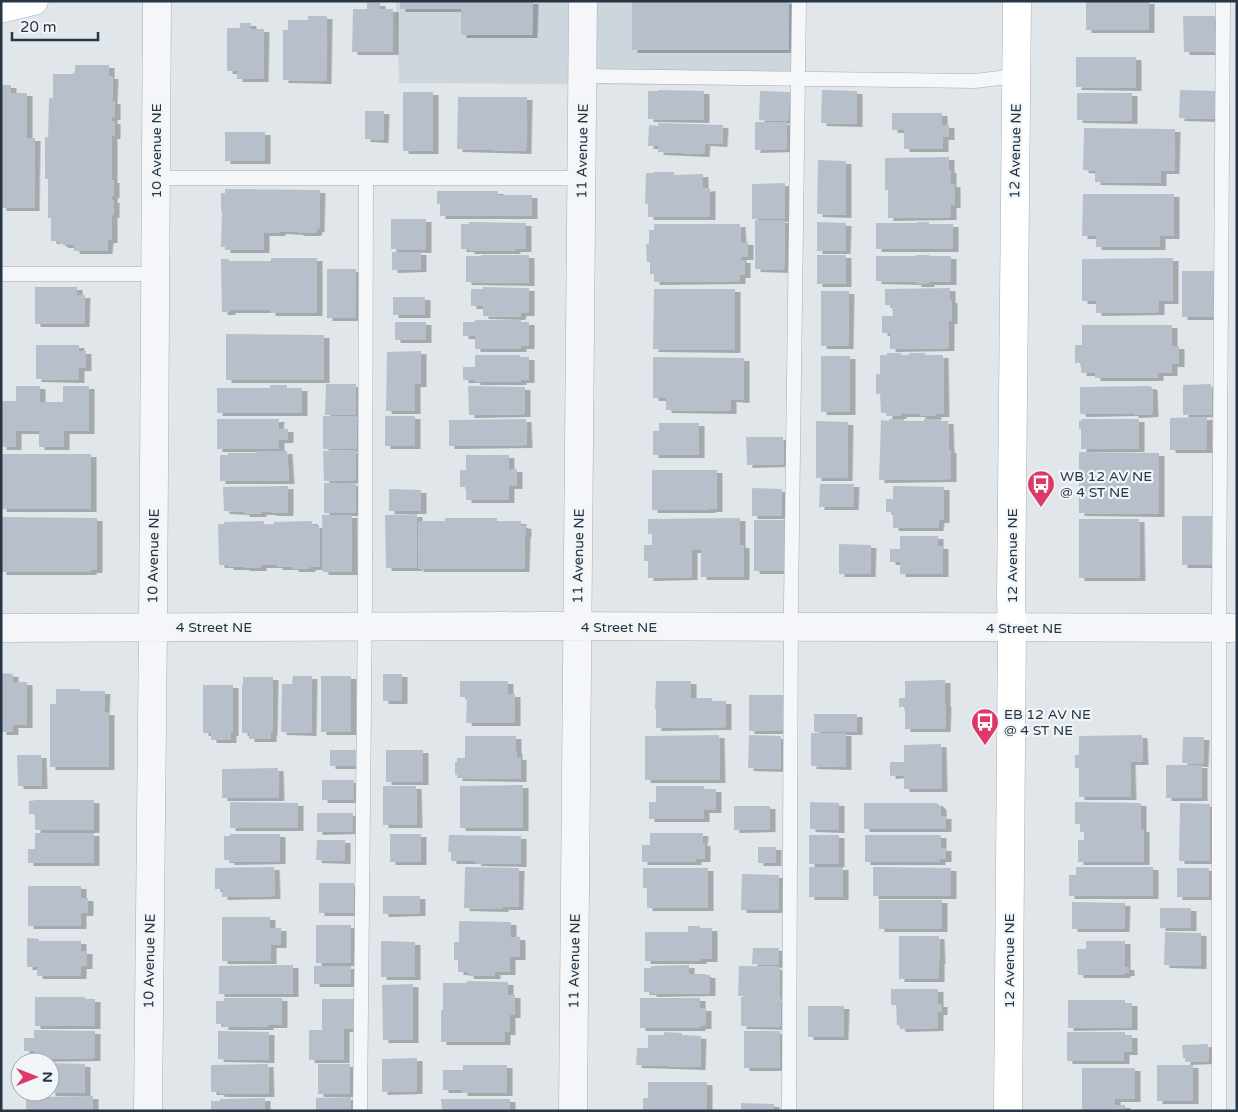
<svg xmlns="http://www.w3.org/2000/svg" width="1238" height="1112" font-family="'Varela Round',sans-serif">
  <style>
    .built { fill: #ced6dd }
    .building { fill: #b7c0ca; filter: url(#shadow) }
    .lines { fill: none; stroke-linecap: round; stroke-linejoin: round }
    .lane-casing { stroke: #a5aeb6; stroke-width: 15 }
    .street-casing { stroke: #a5aeb6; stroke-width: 29 }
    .secondary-casing { stroke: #a5aeb6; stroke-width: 29 }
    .lane { stroke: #f4f6f9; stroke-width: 14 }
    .street { stroke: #f4f6f9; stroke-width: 28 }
    .secondary { stroke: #fff; stroke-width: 28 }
    .labels { text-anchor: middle; stroke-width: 4.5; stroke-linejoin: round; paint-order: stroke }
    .street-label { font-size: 14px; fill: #273645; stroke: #f1f5f8 }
    .poi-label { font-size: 14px; fill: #273645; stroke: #f1f5f8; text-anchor: start }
  </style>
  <defs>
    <filter id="shadow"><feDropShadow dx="5.5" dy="3" stdDeviation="0" flood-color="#0004"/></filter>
  </defs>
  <rect width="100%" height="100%" fill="#e1e6eb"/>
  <path class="built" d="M396 1H801L799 86 399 83Z"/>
  <path class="building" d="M400 1H533L532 35H461V9H400Z
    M632 1H789V50H632Z
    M1086 1H1149V30H1086Z
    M367 3H380V9H393V52H352L353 9H367Z
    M308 16H327L326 81 283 80V30H288V20H308Z
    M1183 16H1215V52H1184Z
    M240 23H251V29H264L263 79H237V71H227V28H240Z
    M1076 57H1136V88L1076 87Z
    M75 65H109V76H113L112 101H115V117H112V121H115V136H112V180H114V195L112 196V200H114V215H112V240H108L107 251H74V245H63L58 241H51V218H48V179H45V137H48L49 98H53V74H72L75 72Z
    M1 85H11V93H27V138H35L34 208H1Z
    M658 90 704 91V120L648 119V91H658Z
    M822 90 857 91V124L821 123Z
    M1180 90 1215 91 1214 119 1179 118Z
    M760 91 790 92 788 121 759 120Z
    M403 92H433V151H403Z
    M1077 93H1132V121L1077 120Z
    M458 97H527L526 151 457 149Z
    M365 111H384L383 140 365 139Z
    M892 113H942V125H949V137H943V149H904V130H892Z
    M755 122H787V149L755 150Z
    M658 123 723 125 722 144 705 143 704 154 658 152V146H648L649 125 658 126Z
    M1084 128 1175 129 1174 171H1161V183L1095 182V171L1083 170Z
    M225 132H265V161H225Z
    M949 157V170H951V184H955V205H951V217L888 218V190H885V158Z
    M818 160 846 161V215L817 214Z
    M654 172H674V175L703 174V189L710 188V217H648V204H645L646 173H654Z
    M785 183V219H752V184Z
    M225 189 320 190 319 229H317L316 233H298V232L280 231V233H264V250H225V247H221L222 211H221V193H225Z
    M437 191H498V195H532V216H440V204H437Z
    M1083 194H1174V236H1160V247H1096V236H1082Z
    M391 219H426V250L391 249Z
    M755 220H785L784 270 755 269Z
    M469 222 526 223V249H515V251H469V249H461V224H469Z
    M817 222 846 223 845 251H817Z
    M917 222H929V224H953V249H876V223H917Z
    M654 224H740L741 242H748V257H741V260H745V275H740V281L654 282V274H650V262H647L646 244H649V230H654Z
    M392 252H421V269L392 270Z
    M481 255H529V283L466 282V256H481Z
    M817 255H846V284H817Z
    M916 255H929V256H951V282H929V284H916V282L876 281V256H916Z
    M271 258H317V313H270V310H230V312H222L221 259H229V261H271Z
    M1173 258V301H1159V312L1096 313V301H1082V259Z
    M327 269H356V318H327Z
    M1182 271H1215V317H1182Z
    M35 287H77V295H85L84 324H35Z
    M483 287 529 288V313H521L520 317 483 316V306H471V289H483Z
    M950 288V300H952V321H949V348L890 349V333H882V316H893L892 305H885V289Z
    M654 289H735V350L653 349Z
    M821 291H849L848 346H821Z
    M393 297H425V315H393Z
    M475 320H521V322H529V346H521V349H475V336H463V322H475Z
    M395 322H426V340H395Z
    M1082 325H1172V346H1179V364H1172V373H1158V378H1095V373H1081V363H1075V345H1082Z
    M226 334 324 335V380H226Z
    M36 345H79V351H86V368H79V380L36 379Z
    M421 351V384H398H415V411H386L387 352Z
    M887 353H901V355H909V353H925V355H943L944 414H936V416H920V414H901V416H887V413H881L880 394H876V374H880V355H887Z
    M475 355H520V357H529V380H521V382H475V380H463V367H475Z
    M821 356H850V412H821Z
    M653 357 744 358V400L731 399V411L666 410V398H653Z
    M326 384H356L355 415H325Z
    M1211 384 1212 414 1183 415V385Z
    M270 385H287V388H302V413H217V388H270Z
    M16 386H40V402H63V386H89V431H64V447H39V431H16V447H1V401H16Z
    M468 386 525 387V414L469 415Z
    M1149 386 1152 387 1153 414 1133 415V413L1081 414 1080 412V387Z
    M323 416H357L356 449H323Z
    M385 416H415V446H385Z
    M1207 417V450H1170V418Z
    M217 419H279L278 429H288V440H279V449H217Z
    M526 419 527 445 449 446V420Z
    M889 419H904V421H924V419H941V421H948L949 450H951V479L879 480 881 420 889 421Z
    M1081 419H1139V449H1081V429H1079V421H1081Z
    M816 421 848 422 847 478H816Z
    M659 423H699V455H653V431H659Z
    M746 437H783L784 464 747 465Z
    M356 450V480L324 481 323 451Z
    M257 451H287L289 481H220V455H228V453H257Z
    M1079 452 1159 453V514L1079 513Z
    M1 454H91V509H1Z
    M466 455H509V469H517V486H509V500H466V487H460V470H466Z
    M652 470H717V509H710V510H652Z
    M324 483H356V513H324Z
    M820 484H854L853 507H819Z
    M288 486V513H271V512H261V514H244V512L224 511 223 487Z
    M893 486 944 487V520H939L938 528H893V512H886V499H893Z
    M752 488 782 489 781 516H752Z
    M389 489 421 490V511H389Z
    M417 514V568H386L385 515Z
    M322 515H352V572H323Z
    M1182 516H1212L1211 565H1182Z
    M1 517 97 518V570H91V572H1Z
    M445 518H497V521H521V525L526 526V533L525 535 524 569H418L419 521H445Z
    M740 518V545H744V577H701V550H692V577L648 578V561H644V545H652V534H648V519Z
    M1079 519H1139L1140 578H1079Z
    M754 520H785L784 571H754Z
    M264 521V525L274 524V522L312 521V525H319L320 567H310V569H293V567H277V565H261V568H244V567H228V565H219L218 524H224V522Z
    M900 536H938V546H943V574H900V562H890V549H900Z
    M839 544 871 545 870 574H839Z
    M1 673 13 674V682H27V725H13V732H1Z
    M383 674H402V701H383Z
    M293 676H312L311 733 281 732 282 684H292Z
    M321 676H351V732H321Z
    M243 677H273L272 733H271V739H249V733H242V685H243Z
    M945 680V704H946L945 729H905V707H899V698H905V681Z
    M460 681H508V694H515V723H466L467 697H460Z
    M656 681H691V698H712V701H726V727L656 728V709H655Z
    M203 685H233V733H231V740H211V733H203Z
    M56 689H80V691H105L104 712H109V767H50V704H56Z
    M749 695H783L782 731H749Z
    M814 714H857V732H814Z
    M811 733H846V767L811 766Z
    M719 735 720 780H645V736Z
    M749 735 781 736 780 769 748 768Z
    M1142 735 1143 762H1130L1131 797H1079V768H1075V755H1079V736Z
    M465 736H516V751H517V757H521V779L457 778V775H455V762H457V758H465Z
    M1183 737H1204L1203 764 1182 763Z
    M941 744 942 789H904V775L890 776V762H904V745Z
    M330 750H356V766H330Z
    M386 750H423V782H386Z
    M17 755H41L42 786H18Z
    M1166 765H1202V798H1166Z
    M278 768 279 798H222V769Z
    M322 780H354V800H322Z
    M523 785V828H460V786Z
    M383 786H416L417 825H383Z
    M656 786H704V789H716V810H704V819H649V802H656Z
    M36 800H94V830H35V814H29V801Z
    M230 802 298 803V828H230Z
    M810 802 839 803V830L810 829Z
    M1075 802 1141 803V829H1144V862H1078V840H1084V832H1080V824H1075Z
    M864 803H937L941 807V816H946V829H864Z
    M1180 803 1210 804V861H1179Z
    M734 806H770V829L734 830Z
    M317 813H353V831L317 832Z
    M35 833H94V863H28V849H35Z
    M650 833H703L702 843H705V859H696V862H642V845H650Z
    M230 834H280V861L229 862V860H224V836H230Z
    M390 834H421V862H390Z
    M449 835 521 836V864L475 863 476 861H451V852H448Z
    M809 835H839V864H809Z
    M865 835H941V848H946V859H940V862H865Z
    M317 840H345V861L316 860Z
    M758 847H776V863H758Z
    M274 867 275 896 222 897V889H215V868Z
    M465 867 519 868 518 907H503V909L464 908Z
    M809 867H843V897H809Z
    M873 867 951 868V896H873Z
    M1076 867H1153V896H1069V875H1076Z
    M643 868H708V908H647V888H643Z
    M1177 868H1209V897H1177Z
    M742 874 779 875V910H741Z
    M319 883H354V913H319Z
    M28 886H81V898H88V913H81V926H28Z
    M383 896H420V913L383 914Z
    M879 900H942V929H879Z
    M1072 902 1125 903 1124 929H1072Z
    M1160 908H1191V928H1160Z
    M222 917H270V928H281V945H271V961H222Z
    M459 921 511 922V937H520V957H510V972H495V976H468V972H458V960H454V942H459Z
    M316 925H351V963H316Z
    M688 926H700V928H712V959H701V961H645V932H688Z
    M1165 932 1201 933V966L1164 965Z
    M899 936H939L940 961H939V979H899Z
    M27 938 39 939V941H81V951H87V966H81V976H37V967H27Z
    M381 941 415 942V977H381Z
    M1086 941H1125V967H1129V973H1125V975H1078L1077 949H1086Z
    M753 948H779V965L752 964Z
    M293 965V994H219V966Z
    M689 965V974H706V975H710V993L651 994V992H644V968H651V966Z
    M314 966H351V984H314Z
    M739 966 780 967V997L738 996Z
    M467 981 508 982V995H515V1015H510V1032H505V1042H441V1010H443V983H467Z
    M413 984V1040H383L382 985Z
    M891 989H938V1004H942V1012H938V1028L900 1029 899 1025H897L896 1005H891Z
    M35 997H85V999H95V1026H35Z
    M741 997 781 998 780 1027 741 1026Z
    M224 998H282V1025H268V1027H223V1024H216V1001H224Z
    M640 998H700V1008H706V1026H700V1028H640Z
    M322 999H354V1029H344V1060H309V1030H322Z
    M1068 1000H1125V1003H1132V1027L1068 1028Z
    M808 1006H844L843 1037H808Z
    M34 1030 95 1031V1058L34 1059V1051H24V1038H34Z
    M218 1031 269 1032V1060L218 1059Z
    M744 1031H780V1068H744Z
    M664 1032 682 1033V1035L701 1036 700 1067 636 1065 637 1048H648V1035H664Z
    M1067 1032H1125V1035H1132V1052H1124V1061H1067Z
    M1208 1044 1209 1061 1185 1062V1058H1183L1182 1045Z
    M417 1058V1091L382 1092V1059Z
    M50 1063 85 1064V1093H50Z
    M268 1064 269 1094H219V1092H211V1065Z
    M318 1064H350V1094H318Z
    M16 1065H20V1088H16Z
    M463 1065H507V1093H462V1090H443V1070H463Z
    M1157 1065H1193V1101H1157Z
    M1082 1068H1135V1099H1115V1105H1125V1111H1082Z
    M648 1082H707V1111H643V1098H648Z
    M93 1096V1111H26V1099H34V1097Z
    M351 1097V1111H316V1098Z
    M265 1098V1111H211V1101H220V1099Z
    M441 1099H510V1111H442Z
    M741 1103 774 1104V1111H741Z"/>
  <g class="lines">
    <g class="lane-casing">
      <path id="lane" d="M583 76 975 81 1016 76
        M156 178H582
        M1 274H155
        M360 1111 365 603 366 178
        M789 1111 791 604 799 1
        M1219 1111V605L1223 1"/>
    </g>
    <g class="street-casing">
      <path id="street" d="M1 628 542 626 1237 628
        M148 1111 153 627 157 1
        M573 1111 583 1"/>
    </g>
    <g class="secondary-casing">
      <path id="secondary" d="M1 9 34 1
        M1008 1111 1012 627 1011 598 1017 1"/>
    </g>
    <use href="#lane" class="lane"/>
    <use href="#street" class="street"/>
    <use href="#secondary" class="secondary"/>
  </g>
  <defs>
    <g id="bus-pin" transform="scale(1.4375)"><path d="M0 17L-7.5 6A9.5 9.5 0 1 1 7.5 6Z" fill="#de3868" stroke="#f1f5f8"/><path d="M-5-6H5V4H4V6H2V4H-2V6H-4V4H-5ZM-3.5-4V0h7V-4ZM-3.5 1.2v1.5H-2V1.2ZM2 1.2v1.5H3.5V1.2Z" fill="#fff"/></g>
  </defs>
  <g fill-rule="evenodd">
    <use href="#bus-pin" x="1041" y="484"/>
    <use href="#bus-pin" x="985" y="722"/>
  </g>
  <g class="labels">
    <g class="street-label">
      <text transform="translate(156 151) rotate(-90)" y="5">10 Avenue NE</text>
      <text transform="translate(582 151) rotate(-89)" y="5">11 Avenue NE</text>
      <text transform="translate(1015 151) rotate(-89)" y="5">12 Avenue NE</text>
      <text transform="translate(153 556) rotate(-89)" y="5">10 Avenue NE</text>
      <text transform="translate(578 556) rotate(-89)" y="5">11 Avenue NE</text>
      <text transform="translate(1012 556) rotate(-90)" y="5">12 Avenue NE</text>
      <text x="214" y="632">4 Street NE</text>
      <text x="619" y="632">4 Street NE</text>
      <text x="1024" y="633">4 Street NE</text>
      <text transform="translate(149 961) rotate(-89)" y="5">10 Avenue NE</text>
      <text transform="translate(574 961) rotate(-89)" y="5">11 Avenue NE</text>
      <text transform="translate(1009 961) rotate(-90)" y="5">12 Avenue NE</text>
    </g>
    <g class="poi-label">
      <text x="1060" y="481">WB 12 AV NE<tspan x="1060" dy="16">@ 4 ST NE</tspan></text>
      <text x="1004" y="719">EB 12 AV NE<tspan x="1004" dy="16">@ 4 ST NE</tspan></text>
    </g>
  </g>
  <rect width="1238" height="1112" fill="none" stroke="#273645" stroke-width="5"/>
  <g transform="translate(35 1077) rotate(90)"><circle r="24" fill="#f1f5f8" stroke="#a0a9b0"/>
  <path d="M0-4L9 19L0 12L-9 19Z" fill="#de3868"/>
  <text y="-8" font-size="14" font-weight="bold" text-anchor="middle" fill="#273645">N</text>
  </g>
  <path d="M12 32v8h86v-8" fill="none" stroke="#273645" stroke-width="2.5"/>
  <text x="20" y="32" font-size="15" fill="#273645" stroke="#f1f5f8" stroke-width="4" paint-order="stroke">20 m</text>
</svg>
